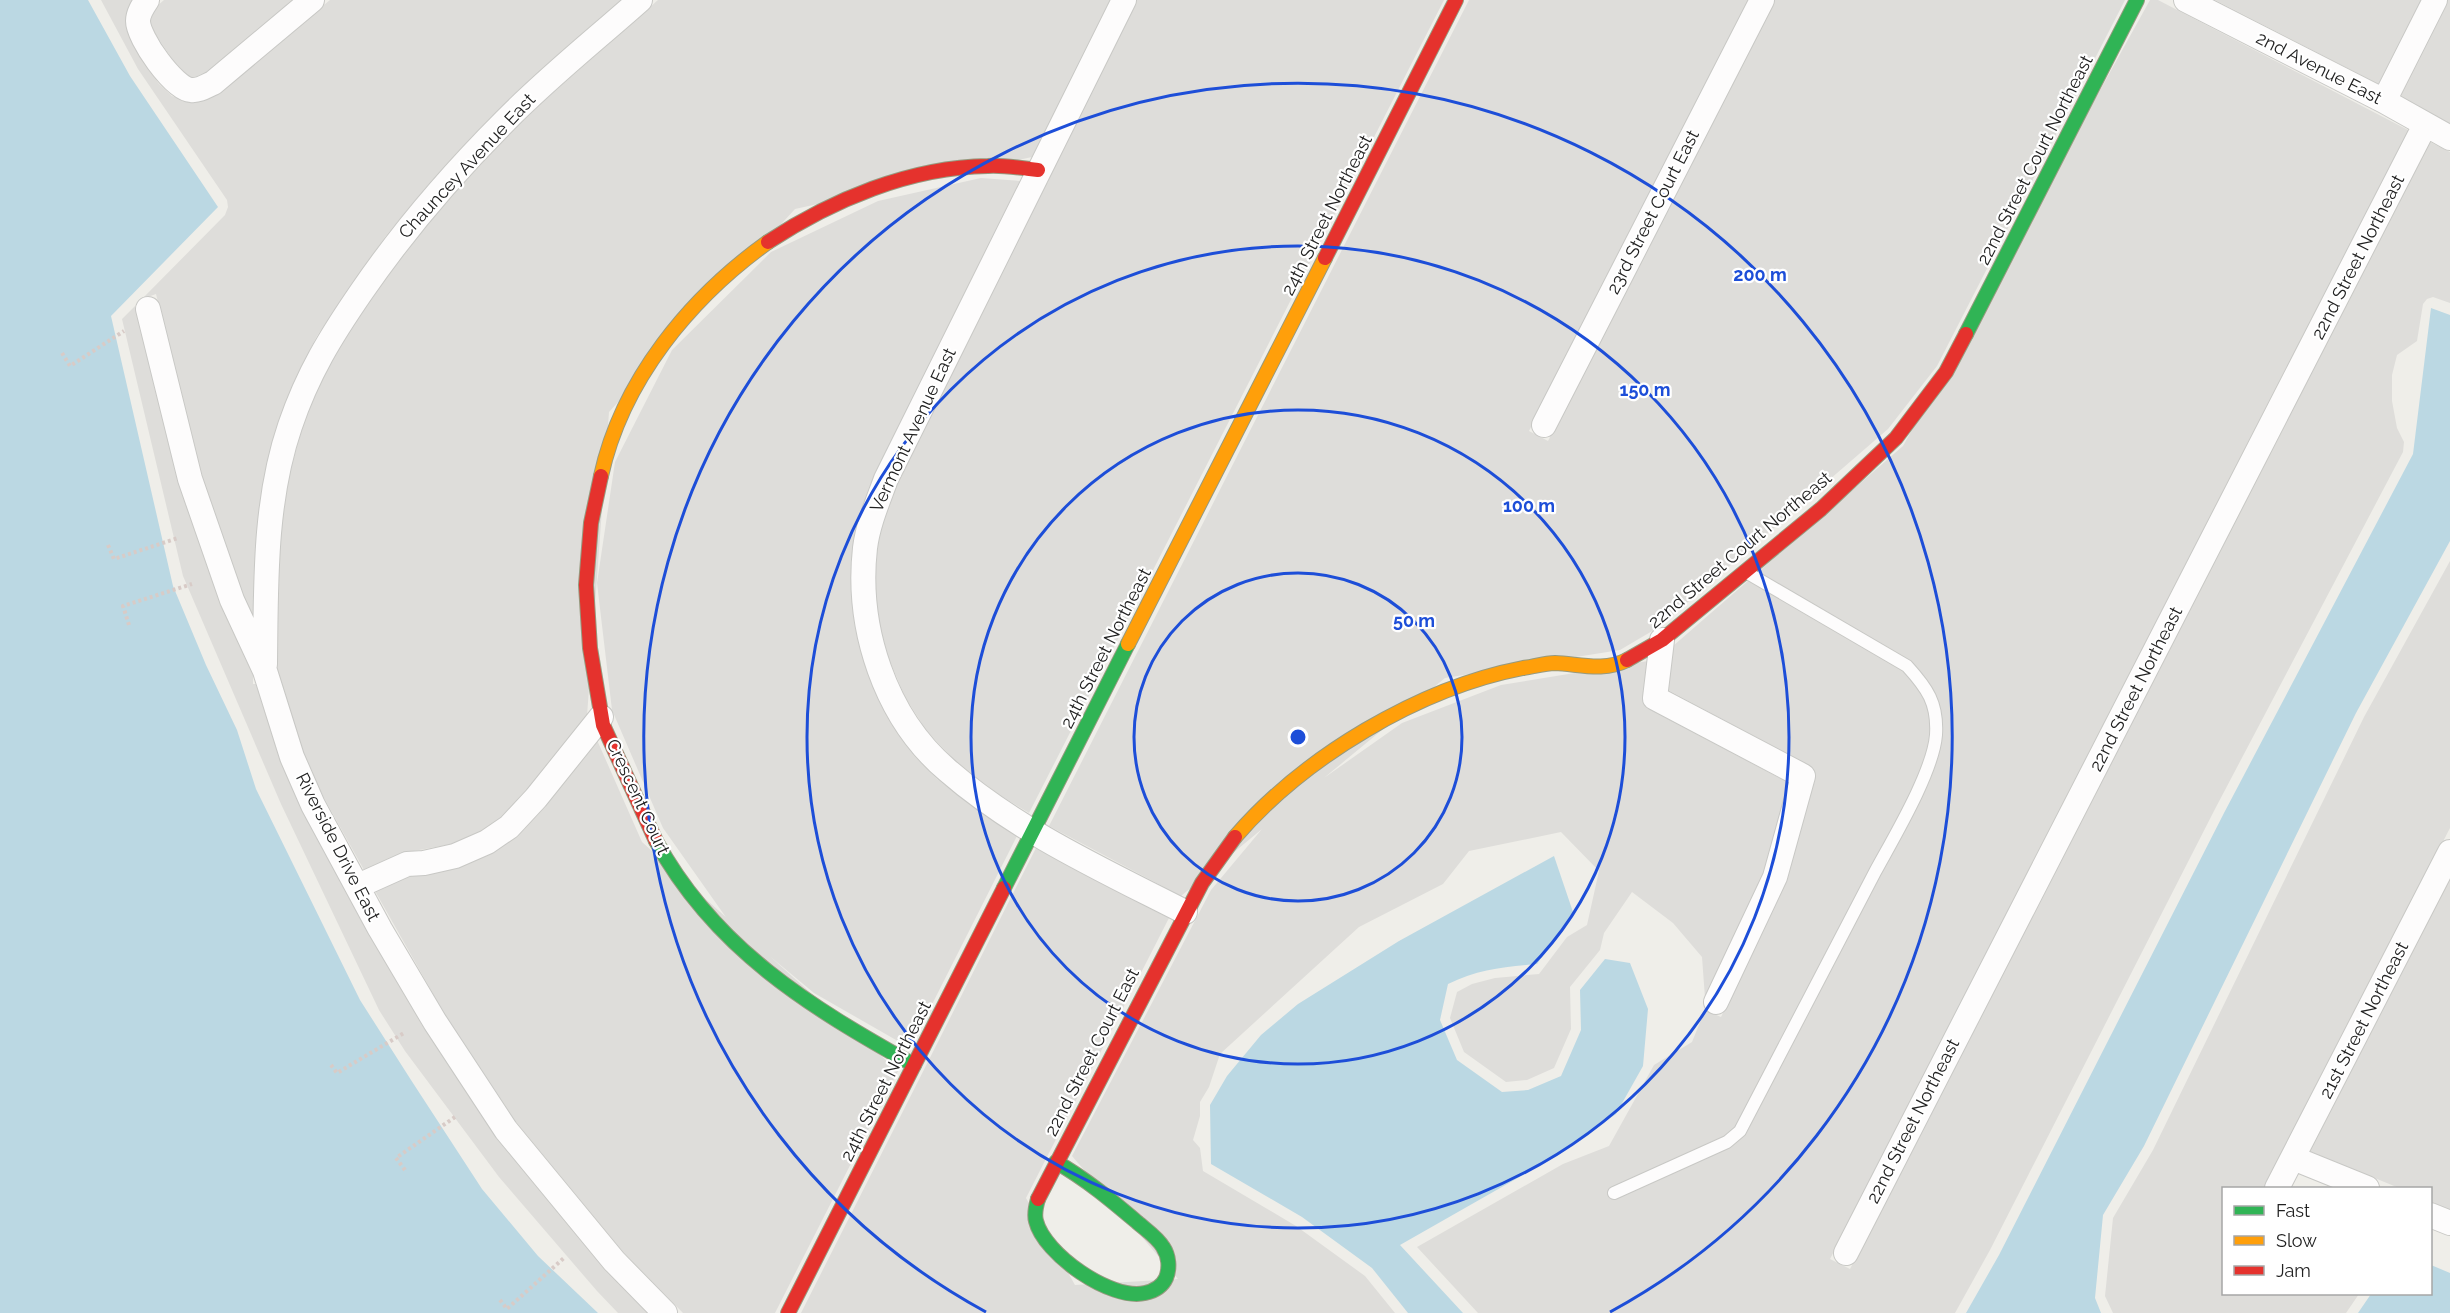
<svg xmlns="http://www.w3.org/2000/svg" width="2450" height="1313" font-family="Raleway,sans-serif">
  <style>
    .residential { fill: #deddda }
    .water { fill: #bbd8e3 }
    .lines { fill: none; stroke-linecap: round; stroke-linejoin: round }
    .lane-casing { stroke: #c8c8c5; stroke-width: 14 }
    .street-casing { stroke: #c8c8c5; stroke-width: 26 }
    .fast-casing { stroke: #969a7f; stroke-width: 16 }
    .slow-casing { stroke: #969a7f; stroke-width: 16 }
    .jam-casing { stroke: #969a7f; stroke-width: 16 }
    .path { stroke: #d8cbc7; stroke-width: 4; stroke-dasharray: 3 3; stroke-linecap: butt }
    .lane { stroke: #fdfcfc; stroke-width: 12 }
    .street { stroke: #fdfcfc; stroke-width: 24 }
    .fast { stroke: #30b455; stroke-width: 14 }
    .slow { stroke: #ff9f0a; stroke-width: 14 }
    .jam { stroke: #e5322d; stroke-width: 14 }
    .ring { fill: none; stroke: #1d4ed8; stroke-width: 3 }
    .labels { text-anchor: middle; stroke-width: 4.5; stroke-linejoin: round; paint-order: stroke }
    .street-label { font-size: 18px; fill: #212121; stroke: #fff }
    .centre { fill: #1d4ed8; stroke: #fff; stroke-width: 3 }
    .ring-label { font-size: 18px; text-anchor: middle; font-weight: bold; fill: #1d4ed8; stroke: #fff; stroke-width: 4.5; stroke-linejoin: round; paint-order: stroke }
  </style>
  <rect width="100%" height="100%" fill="#efeee9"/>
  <path class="residential" d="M101 0H134L126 20 134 47 159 84 172 96 191 102 202 101 217 94 330 0H623L498 111 428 185 385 237 317 336 296 378 279 424 258 531 254 618 243 595 201 474 156 294 142 299 225 215 228 207 227 200 138 69Z
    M164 0H294L208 72 192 78 178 68 154 32 150 21 156 7Z
    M658 0H1112L1032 157 795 209 609 412 587 716 528 791 502 817 483 831 452 844 403 853 364 870 324 798 302 752 276 668 278 575 281 531 289 477 301 431 318 386 336 349 403 251 444 202 513 128Z
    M1137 0H1444L1029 813 998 794 954 760 926 730 905 697 889 659 878 620 875 584 877 548 882 523 897 483 1044 183H1048L1049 173Z
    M1469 0H1749L1529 431 1548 441 1774 0H2125L1937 366 1888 429 1659 627 1620 650 1445 678 1181 896 1049 826Z
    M2150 0H2158L2410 131 1830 1259 1850 1269 2430 142 2450 152V303L2433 297 2427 299 2423 304 2417 341 2397 355 2392 375V401L2397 428 2404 442 2403 452 2215 809 1990 1250 1955 1313H1478L1417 1247 1563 1164 1609 1146 1654 1065 1692 1042 1705 1010 1721 1017 1786 882 1814 779 1808 765 1668 690 1673 646 1903 446Z
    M2215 0H2423L2380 85Z
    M2448 0H2450V124L2400 96Z
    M981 178 1020 181 875 475 854 548 852 586 855 627 866 669 885 711 909 748 937 779 984 815 1017 836 910 1048 814 993 730 923 663 828 612 710 597 583 615 462 672 350 771 252 878 201Z
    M135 306 179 485 221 606 253 675V684H256L281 763 303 812 370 936 425 1030 497 1139 605 1269 648 1313H618L597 1291 499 1177 405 1051 379 1010 281 804 183 576 122 319Z
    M2450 561V828L2264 1188H2224V1294H2359L2346 1313H2113L2105 1296 2113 1218 2153 1150 2364 717Z
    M1648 661 1644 697 1649 709 1789 783 1764 874 1705 998 1702 957 1673 923 1632 892 1604 933 1600 950 1570 987 1571 1029 1554 1068 1527 1080 1506 1082 1464 1052 1450 1018 1457 992 1472 984 1495 978 1539 974 1567 937 1587 925 1599 871 1561 832 1469 851 1443 884 1359 927 1220 1054 1209 1087 1200 1102V1116L1193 1140 1200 1148 1203 1171 1296 1226 1365 1276 1395 1313H801L1036 848 1169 918 1026 1198 1075 1285 1178 1279 1072 1156 1211 890 1277 811 1402 723 1501 685Z
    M597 740 642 842 898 1071 775 1313H683L623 1252 516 1122 445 1015 375 891 408 876 425 875 458 867 514 837 545 807Z
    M2450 878V1210L2431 1202 2430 1188H2399L2309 1151Z"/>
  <path class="water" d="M0 0H88L130 76 218 207 111 316 173 586 206 665 237 730 256 789 360 1000 411 1080 482 1189 538 1256 598 1313H0Z
    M2431 308 2450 315V541L2356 713 2144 1146 2103 1215 2095 1298 2101 1313H1966L1999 1255 2224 813 2413 454Z
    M1554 856 1573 912 1537 964C1503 967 1479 969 1448 984L1440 1020 1457 1060 1502 1092 1528 1090 1561 1076 1581 1030 1580 990 1605 959 1630 963 1648 1009 1643 1066 1616 1114 1558 1155 1400 1245 1463 1313H1408L1372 1268 1302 1217 1211 1164 1210 1105 1227 1076 1261 1035 1298 1004 1399 941Z
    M2431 1265 2450 1273V1313H2358L2371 1294H2430Z"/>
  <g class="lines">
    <g class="lane-casing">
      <path id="lane" d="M1614 1193 1727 1142 1740 1131C1785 1045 1830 958 1875 872 1894 837 1933 772 1936 735 1938 703 1927 688 1907 666L1746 572"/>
    </g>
    <g class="street-casing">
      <path id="street" d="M147 0C143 6 138 13 138 21 138 38 174 89 191 90 199 91 206 86 213 83L312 0
        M1124 0 886 479C878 501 868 524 865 548 856 628 885 717 947 770 1017 831 1103 870 1185 912
        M2186 0 2384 101 2450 138
        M2384 101 2435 0
        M148 309 190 479 232 600 265 671 292 757 313 805 380 929 435 1022 506 1130 614 1261 665 1313
        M1544 425 1762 0
        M1662 640 1655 698 1803 776 1775 877 1716 1002
        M265 664C266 585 264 502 290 426 308 373 331 336 362 291 404 230 452 174 505 121 547 78 595 40 640 0
        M358 886 407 864 424 863 455 856 487 842 509 827 536 798 601 717
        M2293 1158 2367 1188
        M2277 1188 2450 852
        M2430 1215 2450 1223
        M1846 1253 2425 125"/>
    </g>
    <g class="fast-casing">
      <path id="fast" d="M1966 334 2137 0
        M656 841C715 949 810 1007 914 1065
        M1004 888 1128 644
        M1038 1199C1036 1206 1034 1214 1036 1221 1044 1254 1111 1301 1145 1293 1154 1291 1162 1287 1166 1278 1170 1268 1169 1256 1163 1247 1157 1237 1146 1230 1137 1222 1111 1200 1086 1179 1056 1162"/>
    </g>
    <g class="slow-casing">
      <path id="slow" d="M601 476C622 380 690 298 768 242
        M1128 644 1325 258
        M1235 837C1304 757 1419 688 1523 668 1533 667 1544 663 1555 663 1579 664 1604 672 1627 660"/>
    </g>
    <g class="jam-casing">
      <path id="jam" d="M768 242C832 200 910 167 988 166 1004 165 1021 168 1038 170
        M1325 258 1456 0
        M601 476 591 523 586 585 590 648 603 725 656 841
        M1627 660 1662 640 1821 509 1896 438 1946 372 1966 334
        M1038 1199 1202 883 1235 837
        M788 1313 1004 888"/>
    </g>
    <path class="path" d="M62 353 70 366 124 331
      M108 545 114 559 178 538
      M129 625 123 606 192 584
      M331 1065 337 1073 404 1033
      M405 1170 396 1158 455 1117
      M500 1300 507 1309 564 1258"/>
    <use href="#lane" class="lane"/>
    <use href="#street" class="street"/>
    <use href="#fast" class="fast"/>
    <use href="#slow" class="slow"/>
    <use href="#jam" class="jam"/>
  </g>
  <g class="ring">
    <circle cx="1298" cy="737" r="164"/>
    <circle cx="1298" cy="737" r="327"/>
    <circle cx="1298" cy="737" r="491"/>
    <path d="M986 1312A654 654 0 1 1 1610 1312"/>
  </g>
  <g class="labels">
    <g class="street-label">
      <text transform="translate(2319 68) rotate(27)" y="6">2nd Avenue East</text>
      <text transform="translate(2035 160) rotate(-63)" y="6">22nd Street Court Northeast</text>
      <text transform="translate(467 166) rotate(-47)" y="6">Chauncey Avenue East</text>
      <text transform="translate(1653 212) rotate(-63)" y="6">23rd Street Court East</text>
      <text transform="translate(1327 215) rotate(-63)" y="6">24th Street Northeast</text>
      <text transform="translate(2358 257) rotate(-63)" y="6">22nd Street Northeast</text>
      <text transform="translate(913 430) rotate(-65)" y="6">Vermont Avenue East</text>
      <text transform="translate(1740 550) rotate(-40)" y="6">22nd Street Court Northeast</text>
      <text transform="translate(1106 648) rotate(-63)" y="6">24th Street Northeast</text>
      <text transform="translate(2136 689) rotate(-63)" y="6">22nd Street Northeast</text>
      <text transform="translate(638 797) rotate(65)" y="6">Crescent Court</text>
      <text transform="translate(338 847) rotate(63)" y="6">Riverside Drive East</text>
      <text transform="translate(2364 1020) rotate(-63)" y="6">21st Street Northeast</text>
      <text transform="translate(1092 1052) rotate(-63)" y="6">22nd Street Court East</text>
      <text transform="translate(886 1081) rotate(-63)" y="6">24th Street Northeast</text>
      <text transform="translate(1913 1121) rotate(-63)" y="6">22nd Street Northeast</text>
    </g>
  </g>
  <circle cx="1298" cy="737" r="9" class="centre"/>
  <g class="ring-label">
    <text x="1760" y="281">200 m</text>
    <text x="1645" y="396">150 m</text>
    <text x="1529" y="512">100 m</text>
    <text x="1414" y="627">50 m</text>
  </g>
  <rect x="2222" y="1187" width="210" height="108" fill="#ffffff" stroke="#a6a6a6" stroke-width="1.5"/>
  <rect x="2234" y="1206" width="30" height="9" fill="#30b455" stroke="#a6a6a6" stroke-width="1.5"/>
  <text x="2276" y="1217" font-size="18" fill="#212121">Fast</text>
  <rect x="2234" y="1236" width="30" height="9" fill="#ff9f0a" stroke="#a6a6a6" stroke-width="1.5"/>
  <text x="2276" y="1247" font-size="18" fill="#212121">Slow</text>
  <rect x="2234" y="1266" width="30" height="9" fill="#e5322d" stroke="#a6a6a6" stroke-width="1.5"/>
  <text x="2276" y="1277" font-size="18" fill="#212121">Jam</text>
</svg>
